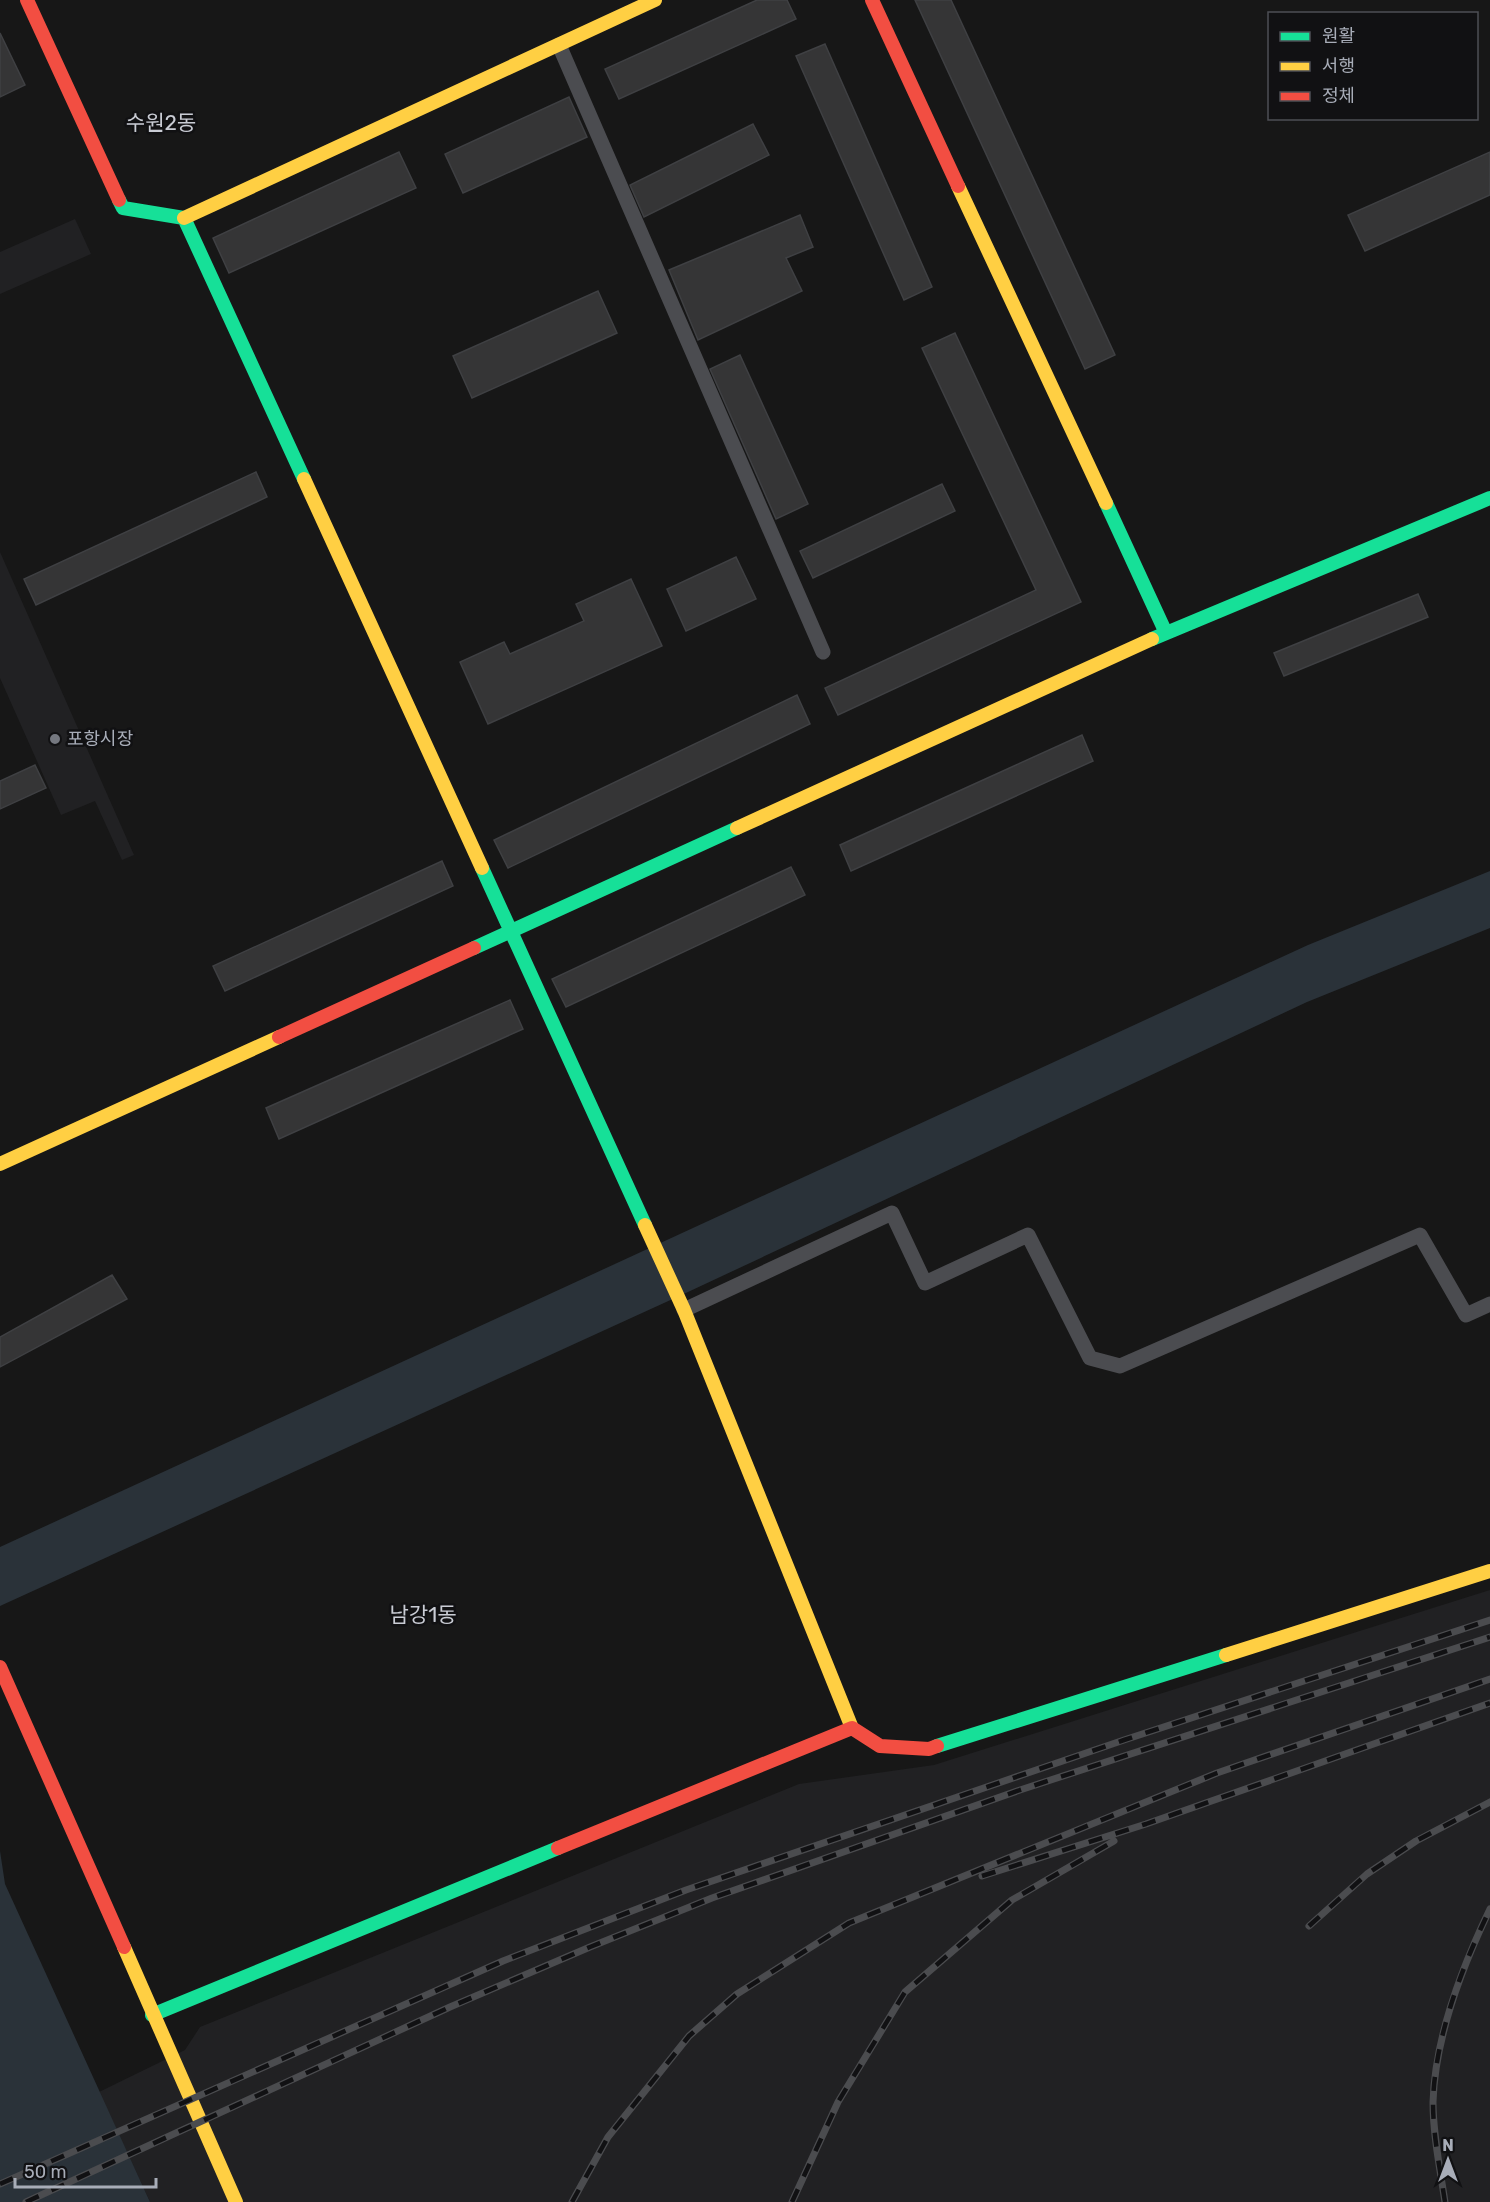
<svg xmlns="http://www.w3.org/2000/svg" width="1490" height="2202" font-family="Rubik,'Noto Sans KR',sans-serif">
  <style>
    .built { fill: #212123 }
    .water { fill: #2a3239 }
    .building { fill: #353536; stroke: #3f4043; stroke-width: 1.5 }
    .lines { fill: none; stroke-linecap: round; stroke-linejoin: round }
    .street { stroke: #4b4c50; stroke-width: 15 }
    .fast { stroke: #16e098; stroke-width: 14 }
    .slow { stroke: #ffcf43; stroke-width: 14 }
    .jam { stroke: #f24e42; stroke-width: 14 }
    .rail-casing { stroke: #4b4c4f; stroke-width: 7 }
    .rail { stroke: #111113; stroke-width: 4.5; stroke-dasharray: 14; stroke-linecap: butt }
    .poi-dot { fill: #757880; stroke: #111113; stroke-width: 2 }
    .labels { text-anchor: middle; stroke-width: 5; stroke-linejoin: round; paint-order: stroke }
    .poi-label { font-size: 18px; fill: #a8adb8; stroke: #111113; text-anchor: start }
    .quarter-label { font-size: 21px; fill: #c9ccd4; stroke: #111113 }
  </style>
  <rect width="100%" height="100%" fill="#171717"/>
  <path class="built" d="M75 219 91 254 0 294V252Z
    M0 552 134 855 122 860 95 801 61 815 0 678Z
    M1490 1590V2202H150L99 2092 185 2050 200 2027 799 1784 934 1765Z"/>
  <path class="water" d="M1490 871V928L1307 1002 688 1292 0 1606V1547L1308 945Z
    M0 1851 5 1884 150 2202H0Z"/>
  <path class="building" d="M757 0H787L796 19 619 99 605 69Z
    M915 0H951L1115 355 1085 369Z
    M0 33 25 85 0 97Z
    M825 44 932 287 904 300 796 56Z
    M569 97 587 137 463 193 445 154Z
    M753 124 769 155 644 217 630 185Z
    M399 152 416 188 229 273 213 238Z
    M1490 152V195L1365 251 1348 215Z
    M800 215 813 247 786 258 802 291 698 340 669 270Z
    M598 291 617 333 472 398 453 356Z
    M955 333 1081 602 838 715 825 688 1036 590 922 348Z
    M740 355 808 504 776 519 710 369Z
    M256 472 267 497 36 605 24 579Z
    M942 484 955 511 813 578 800 551Z
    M736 557 756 599 686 631 667 589Z
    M631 579 662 646 488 724 460 662 504 642 510 654 584 621 576 604Z
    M1418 594 1428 617 1284 676 1274 653Z
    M797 695 810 724 508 868 494 840Z
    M1082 735 1093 761 851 871 840 845Z
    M35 765 46 788 0 809V781Z
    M442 861 453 886 225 991 213 966Z
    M791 867 805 895 566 1007 552 979Z
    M510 1000 523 1029 279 1139 266 1108Z
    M112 1275 127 1299 0 1367V1337Z"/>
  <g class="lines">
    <path class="street" d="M559 45 823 652
      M684 1310 892 1213 925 1283 1028 1235 1090 1358 1120 1366 1420 1235 1466 1315 1490 1304"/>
    <path class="fast" d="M119 200 123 208 184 218 304 479
      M1106 503 1166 633
      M1152 639 1490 498
      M482 868 645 1225
      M474 948 737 828
      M937 1746 1226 1655
      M152 2015 558 1848"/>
    <path class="slow" d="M958 186 1106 503
      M184 218 655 0
      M304 479 482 868
      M737 828 1152 639
      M0 1164 279 1037
      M645 1225 684 1310 852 1728
      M1226 1655 1490 1571
      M124 1947 236 2202"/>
    <path class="jam" d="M27 0 119 200
      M872 0 958 186
      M279 1037 474 948
      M0 1667 124 1947
      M558 1848 852 1728 880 1746 929 1749 937 1746"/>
    <g class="rail-casing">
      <path id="rail" d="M982 1876 1146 1824 1490 1703
        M1309 1926 1367 1874 1416 1841 1490 1802
        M0 2184 503 1961 686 1890 1124 1740 1490 1620
        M26 2202 450 2007 590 1947 712 1898 1020 1790 1490 1637
        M572 2202 608 2137 689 2036 737 1994 849 1923 1217 1773 1490 1679
        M792 2202 838 2102 905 1992 1012 1900 1114 1841
        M1445 2202C1440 2169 1433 2135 1433 2102 1435 2036 1462 1967 1490 1909"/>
    </g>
    <use href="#rail" class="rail"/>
  </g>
  <circle class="poi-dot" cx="55" cy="739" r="6"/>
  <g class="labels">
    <g class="poi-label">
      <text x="67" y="745">포항시장</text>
    </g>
    <g class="quarter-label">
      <text x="161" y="130">수원2동</text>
      <text x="423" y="1622">남강1동</text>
    </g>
  </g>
  <rect x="1268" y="12" width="210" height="108" fill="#111113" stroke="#4d4f55" stroke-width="1.5"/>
  <rect x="1280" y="32" width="30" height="9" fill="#16e098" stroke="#4d4f55" stroke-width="1.5"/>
  <text x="1322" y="42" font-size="18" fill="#a8adb8">원활</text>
  <rect x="1280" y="62" width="30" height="9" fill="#ffcf43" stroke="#4d4f55" stroke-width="1.5"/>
  <text x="1322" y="72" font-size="18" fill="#a8adb8">서행</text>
  <rect x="1280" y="92" width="30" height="9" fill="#f24e42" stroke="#4d4f55" stroke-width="1.5"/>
  <text x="1322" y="102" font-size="18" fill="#a8adb8">정체</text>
  <g transform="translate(1448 2160)" stroke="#111113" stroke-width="4.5" paint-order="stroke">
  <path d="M0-4.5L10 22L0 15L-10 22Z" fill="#a8adb8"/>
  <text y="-9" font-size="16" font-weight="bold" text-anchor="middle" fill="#a8adb8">N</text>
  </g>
  <path d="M15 2178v9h141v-9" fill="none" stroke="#a8adb8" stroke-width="3"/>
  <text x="24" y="2178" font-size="18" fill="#a8adb8" stroke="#111113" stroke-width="4.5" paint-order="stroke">50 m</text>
</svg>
